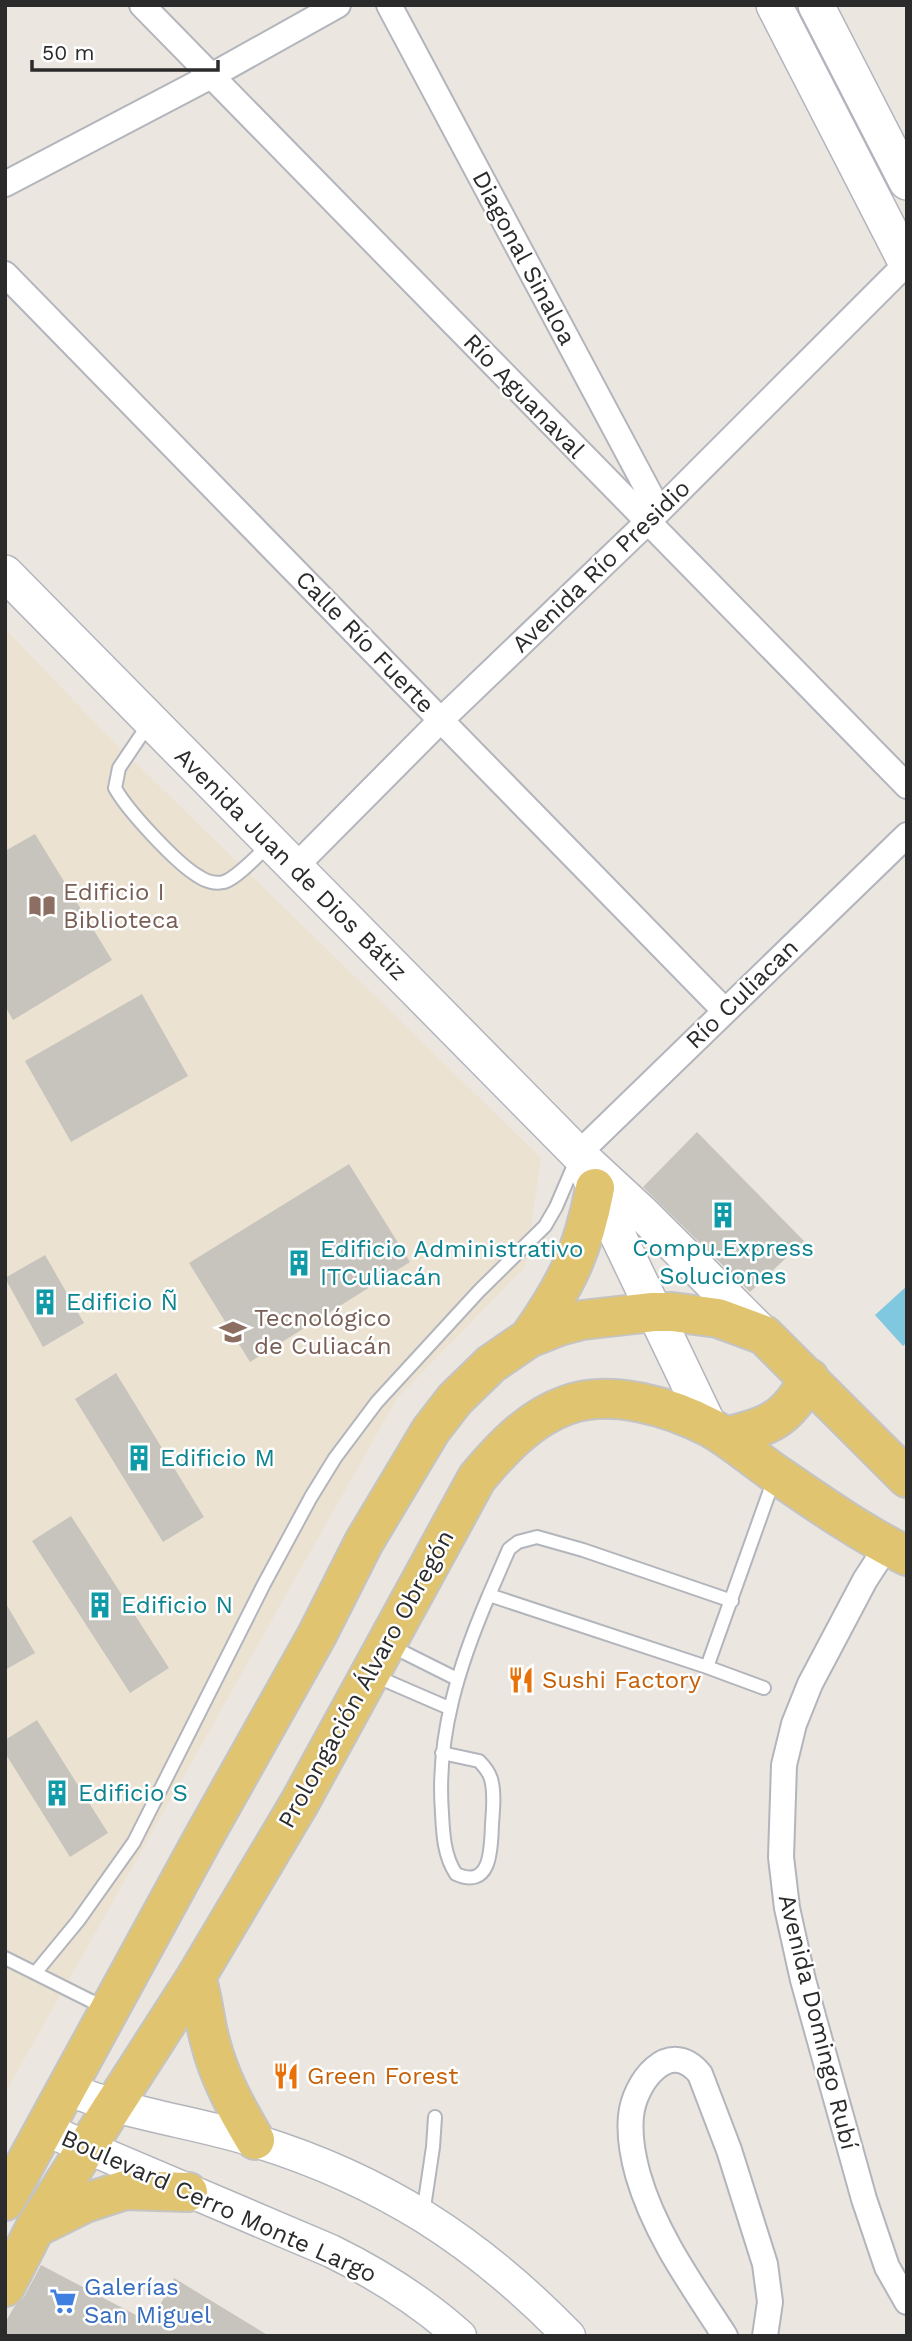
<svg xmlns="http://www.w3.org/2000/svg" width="912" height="2341" font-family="'Work Sans',sans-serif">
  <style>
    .education { fill: #ebe2d1 }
    .water { fill: #7fc8e0 }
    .building { fill: #c7c4be }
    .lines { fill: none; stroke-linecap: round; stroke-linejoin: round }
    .service-casing { stroke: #b3b5bd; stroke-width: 16 }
    .minor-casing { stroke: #b3b5bd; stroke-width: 28 }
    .tertiary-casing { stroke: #b3b5bd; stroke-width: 35 }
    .secondary-casing { stroke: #b3b5bd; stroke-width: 38 }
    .primary-casing { stroke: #c4c4c4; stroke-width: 42 }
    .service { stroke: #fff; stroke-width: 12 }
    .minor { stroke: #fff; stroke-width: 24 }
    .tertiary { stroke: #fff; stroke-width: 32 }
    .secondary { stroke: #fff; stroke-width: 35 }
    .primary { stroke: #e0c470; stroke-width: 38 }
    .labels { text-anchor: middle; stroke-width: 5; stroke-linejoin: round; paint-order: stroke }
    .street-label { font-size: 24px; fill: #2b2b2b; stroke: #fff }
    .education-label { font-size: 24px; fill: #785e54; stroke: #fff; text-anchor: start }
    .culture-label { font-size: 24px; fill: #0d838f; stroke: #fff; text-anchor: start }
    .food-label { font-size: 24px; fill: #c56008; stroke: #fff; text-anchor: start }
    .shop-label { font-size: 24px; fill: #366cbe; stroke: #fff; text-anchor: start }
  </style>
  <rect width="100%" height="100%" fill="#ebe6df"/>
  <path class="education" d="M5 629 107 735 541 1158 525 1267 397 1398 5 2093Z"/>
  <path class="water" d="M907 1286V1342L903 1346 875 1315Z"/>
  <path class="building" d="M35 834 112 960 13 1020 5 1006V851Z
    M142 994 188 1076 71 1142 25 1061Z
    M697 1132 804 1241 750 1292 643 1187Z
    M349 1164 410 1262 250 1362 189 1263Z
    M45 1255 84 1323 43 1347 5 1278Z
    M116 1373 204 1517 163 1542 75 1399Z
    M71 1516 169 1668 130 1693 32 1541Z
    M5 1602 35 1653 5 1670Z
    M37 1720 108 1833 70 1857 5 1753V1740Z
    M41 2265 151 2323 174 2278 269 2336H5V2323L14 2307 24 2297Z"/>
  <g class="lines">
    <g class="service-casing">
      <path id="service" d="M150 722 119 768 115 788C127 810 176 863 198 876 205 881 215 884 224 882 237 878 259 854 270 844
        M489 1595 509 1549 518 1542 537 1537 583 1550 732 1601
        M391 1646 457 1679
        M707 1667 764 1688
        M375 1676 449 1708
        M442 1753 479 1761C484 1766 489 1772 491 1779 495 1793 493 1810 492 1824 491 1847 492 1890 456 1874 444 1856 443 1834 442 1813 436 1736 459 1665 489 1595L707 1667 774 1479
        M5 1958 105 2008
        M36 1972 78 1921 134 1842 264 1584 311 1497 335 1458 377 1402 479 1291 545 1226 556 1207 577 1158
        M423 2214 433 2147 435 2117"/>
    </g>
    <g class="minor-casing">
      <path id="minor" d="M142 5 907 786
        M389 5 659 511
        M5 184 211 76 338 5
        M5 274 725 1011
        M294 868 441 720 659 511 907 263
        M578 1154 907 835
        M887 1546 865 1580 810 1684 794 1724 784 1765 781 1857 787 1908 803 1980 864 2199 887 2267 907 2302
        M725 2336C692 2285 655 2234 638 2175 633 2157 629 2136 631 2116 634 2083 669 2036 700 2074L729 2150 765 2264 770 2302 765 2336"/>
    </g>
    <g class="tertiary-casing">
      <path id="tertiary" d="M66 2088C127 2115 193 2121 256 2141 382 2180 477 2241 569 2336
        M44 2129 331 2251C378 2274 421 2301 460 2336"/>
    </g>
    <g class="secondary-casing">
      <path id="secondary" d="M774 5 907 264
        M816 5 907 182
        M5 573 578 1154 644 1215 764 1335
        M588 1173 710 1428"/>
    </g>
    <g class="primary-casing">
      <path id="primary" d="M529 1338C566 1285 583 1252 595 1188
        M726 1437C771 1425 787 1420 809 1378
        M196 1977C203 1998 204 2019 210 2041 219 2077 236 2108 255 2140
        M5 2201 202 1840 317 1635 364 1542 431 1430 455 1399 491 1364 529 1338 559 1326 582 1320 653 1312H672L718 1318 764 1335 907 1478
        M37 2227 85 2203 125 2190 188 2192
        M5 2287 35 2228 196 1977 300 1802 477 1478C502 1448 530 1418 567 1405 612 1389 671 1407 711 1428 734 1441 754 1459 776 1474 818 1503 861 1533 907 1556"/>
    </g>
    <use href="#service" class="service"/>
    <use href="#minor" class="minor"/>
    <use href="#tertiary" class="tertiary"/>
    <use href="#secondary" class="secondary"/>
    <use href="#primary" class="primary"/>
  </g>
  <defs>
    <g id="library-bare" transform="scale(2.1)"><path d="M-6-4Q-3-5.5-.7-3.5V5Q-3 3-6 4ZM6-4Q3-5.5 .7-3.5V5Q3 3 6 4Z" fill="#8d6e63" stroke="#fff" stroke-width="2.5" paint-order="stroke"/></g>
    <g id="building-bare" transform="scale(2.1)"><path d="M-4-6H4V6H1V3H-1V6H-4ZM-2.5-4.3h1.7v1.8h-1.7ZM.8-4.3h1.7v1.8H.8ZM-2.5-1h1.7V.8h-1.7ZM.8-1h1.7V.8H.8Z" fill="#0f9aa8" stroke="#fff" stroke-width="2.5" paint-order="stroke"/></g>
    <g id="university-bare" transform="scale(2.1)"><path d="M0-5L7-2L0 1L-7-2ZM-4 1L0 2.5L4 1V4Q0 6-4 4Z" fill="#8d6e63" stroke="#fff" stroke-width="2.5" paint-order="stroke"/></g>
    <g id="restaurant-bare" transform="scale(2.1)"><path d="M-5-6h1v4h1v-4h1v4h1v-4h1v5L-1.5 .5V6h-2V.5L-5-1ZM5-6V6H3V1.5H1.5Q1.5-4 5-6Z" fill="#e8710a" stroke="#fff" stroke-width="2.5" paint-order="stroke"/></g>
    <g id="supermarket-bare" transform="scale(2.1)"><path d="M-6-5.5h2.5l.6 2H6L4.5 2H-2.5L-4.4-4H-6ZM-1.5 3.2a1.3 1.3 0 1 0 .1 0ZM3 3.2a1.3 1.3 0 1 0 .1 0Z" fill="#3f7fe0" stroke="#fff" stroke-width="2.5" paint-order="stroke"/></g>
  </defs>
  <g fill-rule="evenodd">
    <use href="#library-bare" x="42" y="906"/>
    <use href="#building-bare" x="723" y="1215"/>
    <use href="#building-bare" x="299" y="1263"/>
    <use href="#building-bare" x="45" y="1302"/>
    <use href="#university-bare" x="233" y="1332"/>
    <use href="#building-bare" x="139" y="1458"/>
    <use href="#building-bare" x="100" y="1605"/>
    <use href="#restaurant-bare" x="521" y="1680"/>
    <use href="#building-bare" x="57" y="1793"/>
    <use href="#restaurant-bare" x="286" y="2076"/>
    <use href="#supermarket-bare" x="63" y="2301"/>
  </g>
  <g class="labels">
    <g class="street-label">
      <text transform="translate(524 258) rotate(62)" y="8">Diagonal Sinaloa</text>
      <text transform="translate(524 396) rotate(46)" y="8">Río Aguanaval</text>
      <text transform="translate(601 566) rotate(-44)" y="8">Avenida Río Presidio</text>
      <text transform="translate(365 642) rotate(46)" y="8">Calle Río Fuerte</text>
      <text transform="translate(291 864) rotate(45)" y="8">Avenida Juan de Dios Bátiz</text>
      <text transform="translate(742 994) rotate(-44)" y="8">Río Culiacan</text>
      <text transform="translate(366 1679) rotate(-61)" y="8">Prolongación Álvaro Obregón</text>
      <text transform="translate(818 2022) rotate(76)" y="8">Avenida Domingo Rubí</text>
      <text transform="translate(219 2206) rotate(24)" y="8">Boulevard Cerro Monte Largo</text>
    </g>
    <g class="education-label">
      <text x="63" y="900">Edificio I<tspan x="63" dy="28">Biblioteca</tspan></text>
      <text x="254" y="1326">Tecnológico<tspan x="254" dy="28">de Culiacán</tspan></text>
    </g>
    <g class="culture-label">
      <text x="723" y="1256" text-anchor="middle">Compu.Express<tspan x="723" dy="28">Soluciones</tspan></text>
      <text x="320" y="1257">Edificio Administrativo<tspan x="320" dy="28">ITCuliacán</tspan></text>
      <text x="66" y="1310">Edificio Ñ</text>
      <text x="160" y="1466">Edificio M</text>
      <text x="121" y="1613">Edificio N</text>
      <text x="78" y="1801">Edificio S</text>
    </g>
    <g class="food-label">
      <text x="542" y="1688">Sushi Factory</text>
      <text x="307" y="2084">Green Forest</text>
    </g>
    <g class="shop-label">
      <text x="84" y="2295">Galerías<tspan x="84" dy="28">San Miguel</tspan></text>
    </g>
  </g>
  <rect width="912" height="2341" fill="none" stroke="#2b2b2b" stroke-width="14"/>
  <path d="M32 60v10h186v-10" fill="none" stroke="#2b2b2b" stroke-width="3.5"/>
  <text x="42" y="60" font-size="21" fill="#2b2b2b" stroke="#ffffff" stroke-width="5" paint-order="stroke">50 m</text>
</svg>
